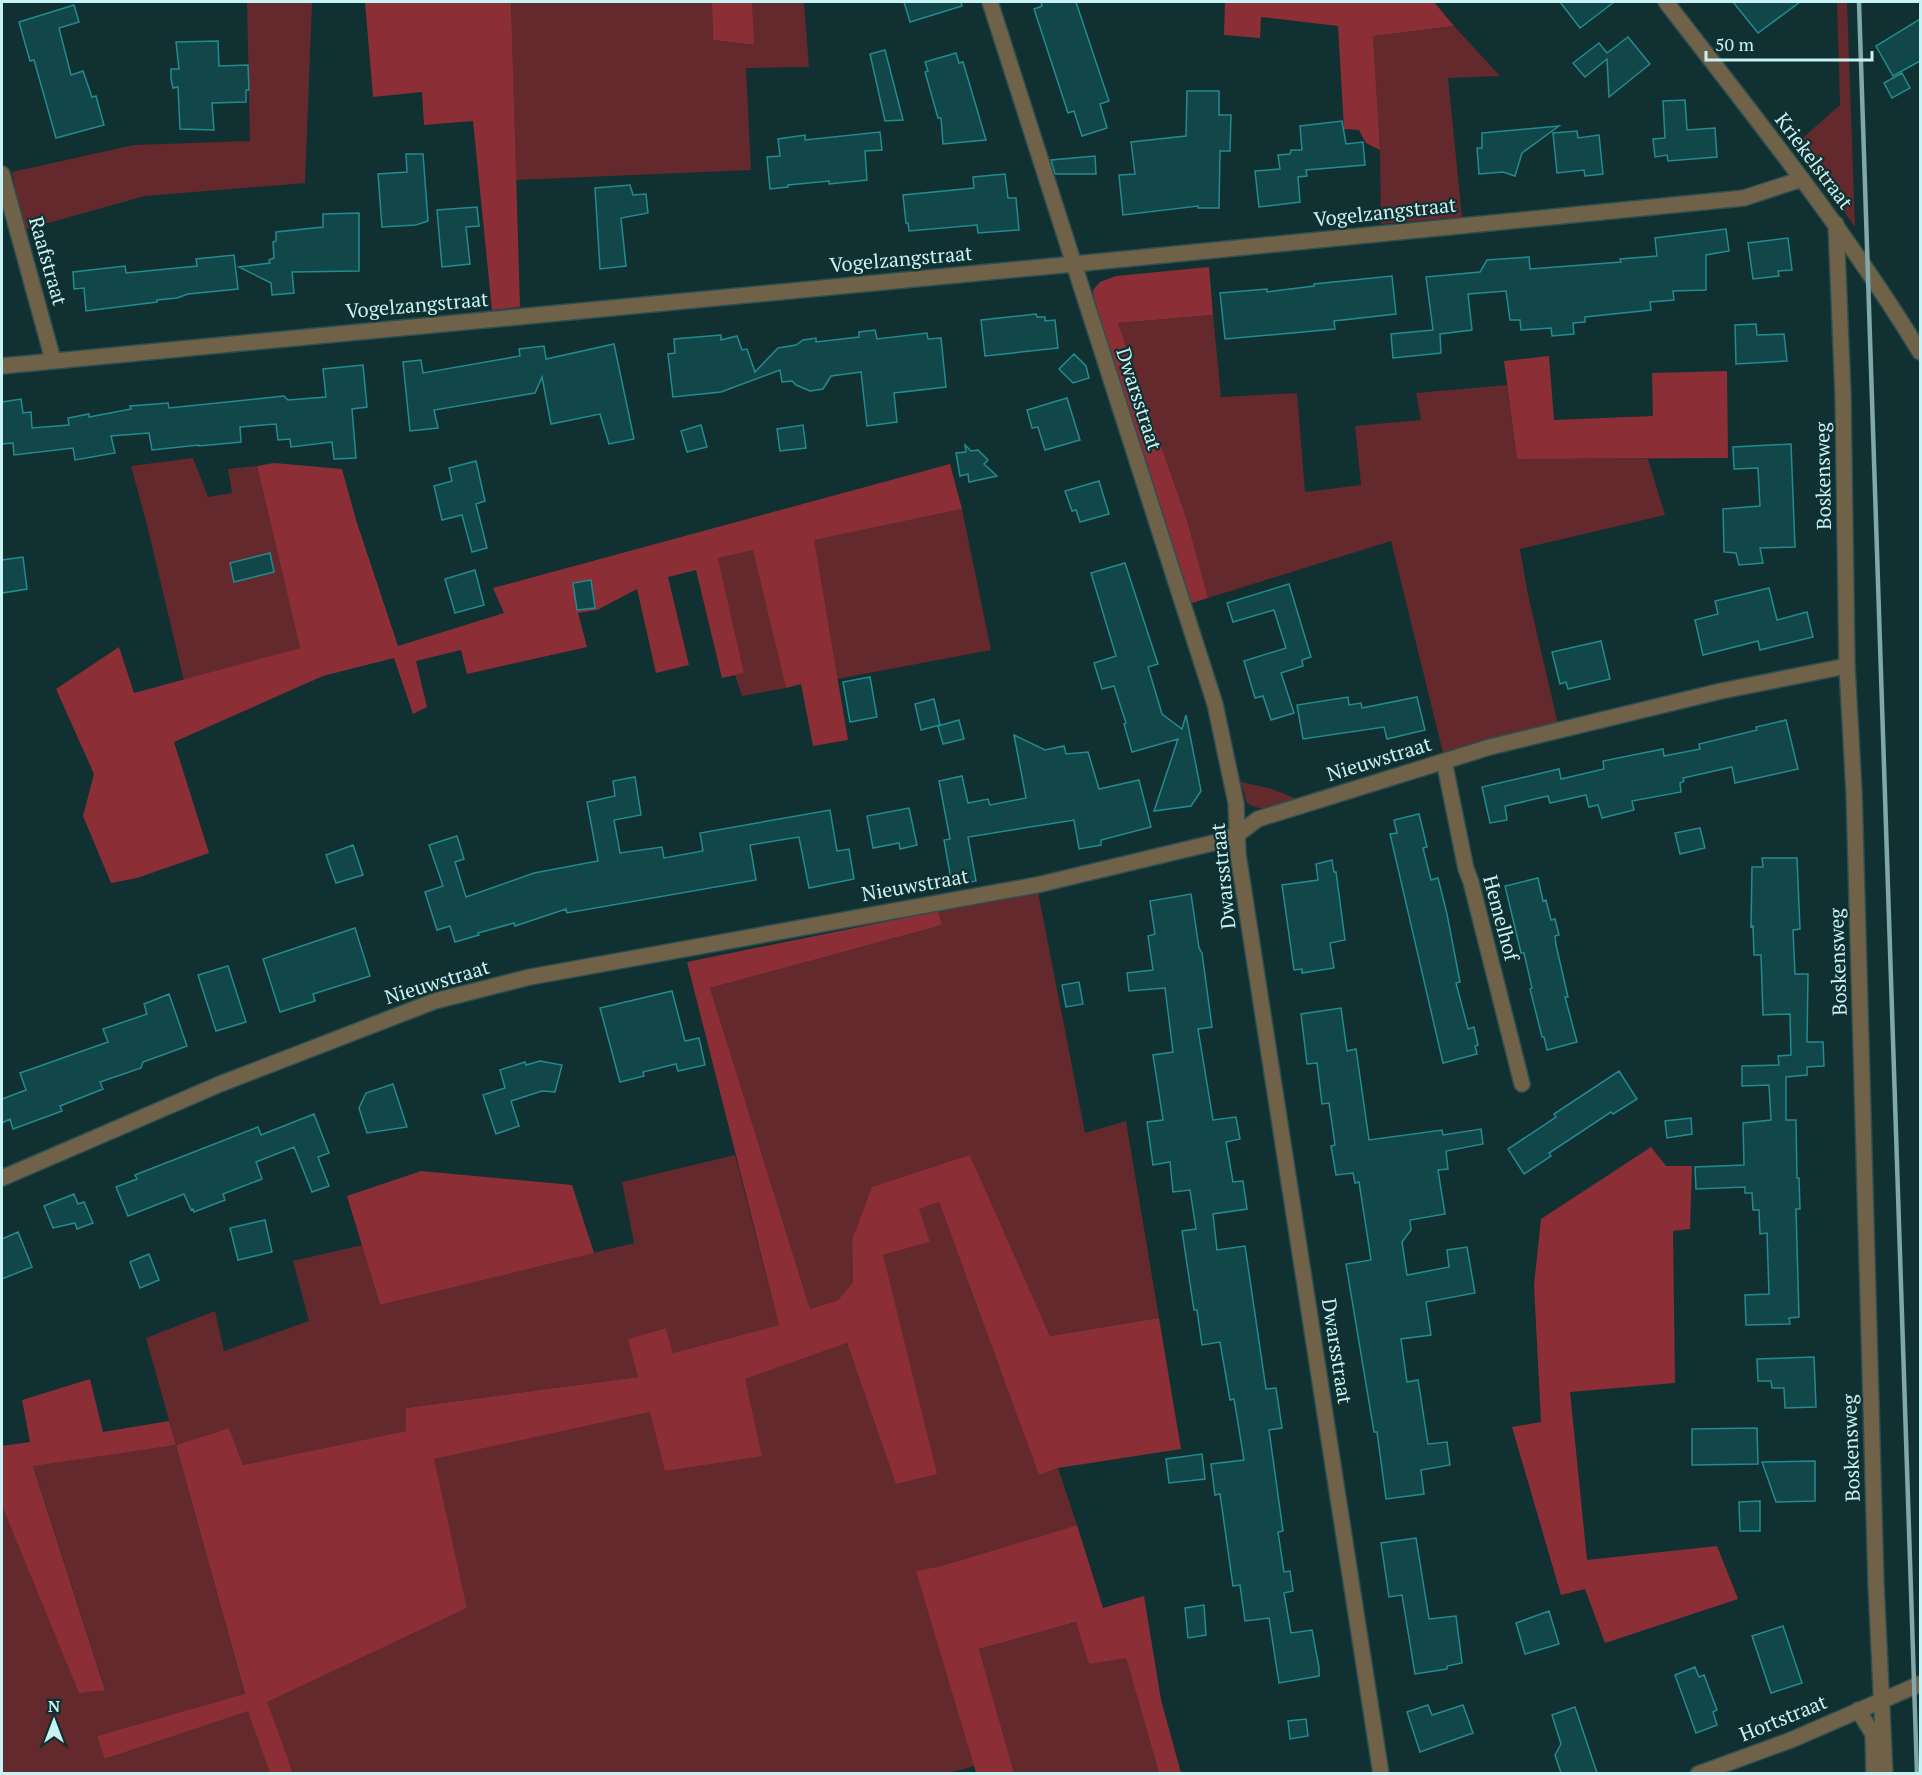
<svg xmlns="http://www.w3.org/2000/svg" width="1922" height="1775" font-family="'PT Serif',serif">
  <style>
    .green { fill: #63292c }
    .forest { fill: #8c2e36 }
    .building { fill: #12474a; stroke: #238b90; stroke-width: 1.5 }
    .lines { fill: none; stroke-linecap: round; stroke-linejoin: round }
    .minor-casing { stroke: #2e4f50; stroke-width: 18 }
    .tertiary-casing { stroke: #2e4f50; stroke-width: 18 }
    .minor { stroke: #706149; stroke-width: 15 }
    .tertiary { stroke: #706149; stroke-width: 15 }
    .rail { stroke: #80a7a9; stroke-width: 4.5 }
    .labels { text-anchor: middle; stroke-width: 4.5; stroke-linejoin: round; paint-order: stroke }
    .street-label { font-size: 20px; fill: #c7f3f5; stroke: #113031 }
  </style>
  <rect width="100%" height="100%" fill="#113031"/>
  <path class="green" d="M247 2H312L305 183 145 196 23 230 12 172 134 145 250 141Z
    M511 2H712L713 40 753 45 752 2H804L809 67 746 68 751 170 516 180Z
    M1837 2H1847L1855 227 1796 144 1840 105Z
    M1454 26 1500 76 1448 78 1462 217 1381 224 1380 150 1373 36Z
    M1213 315 1221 397 1297 393 1305 492 1361 485 1355 426 1421 420 1416 393 1507 385 1517 459H1648L1665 515 1520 549 1528 595 1558 724 1443 753 1391 541 1208 598 1187 520 1118 323Z
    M193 458 208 497 232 493 228 469 257 466 300 648 184 681 147 525 131 466Z
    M962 509 991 650 837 679 813 540Z
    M754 549 786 688 742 696 735 675 744 673 718 558Z
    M1241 782 1272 789 1297 799C1280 805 1263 814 1247 803Z
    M1038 892 1085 1133 1126 1121 1159 1318 1050 1336 970 1155 852 1240 853 1282 838 1300 810 1309 710 988 942 925 938 911Z
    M735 1155 779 1325 673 1353 666 1328 629 1339 638 1377 406 1408 407 1431 243 1465 229 1428 176 1445 245 1695 97 1736 106 1759 249 1710 270 1773H2V1506L79 1692 105 1689 33 1465 176 1445 146 1338 215 1311 224 1351 309 1321 293 1261 362 1245 380 1305 634 1243 622 1182Z
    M939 1202 1039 1474 1058 1468 1077 1525 941 1566 917 1571 974 1766 945 1774 293 1773 266 1702 467 1608 433 1459 650 1412 762 1456 744 1379 847 1343 896 1483 883 1255 930 1242 918 1209Z
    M1077 1622 1126 1658 1159 1773H1014L979 1649Z"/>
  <path class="forest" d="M365 2H511L520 307 492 310 473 121 424 125 422 92 373 97Z
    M712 2H752L754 45 713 40Z
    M1225 2H1434L1454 26 1373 36 1380 150 1366 143 1359 130 1344 129 1338 26 1261 17 1260 38 1224 35Z
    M1209 267 1213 315 1118 323 1187 520 1208 598 1189 604 1094 304 1093 290 1100 282 1116 276Z
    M1549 356 1554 420 1653 416 1652 373 1727 371 1728 458 1517 459 1504 361Z
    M274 463 342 469 356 520 398 646 504 613 493 588 950 464 962 509 814 540 848 740 813 746 801 684 786 688 753 550 718 558 744 673 722 678 696 570 668 577 689 665 656 673 637 589 597 610 578 613 587 647 467 674 461 650 416 661 427 707 413 714 394 658 323 676 174 742 209 853 137 878 111 883 83 816 94 774 56 689 119 647 134 693 300 648 257 466Z
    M938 911 942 925 710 988 810 1309 838 1300 853 1282 852 1240 872 1187 970 1155 1050 1336 1159 1318 1181 1449 1058 1468 1039 1475 939 1202 919 1209 930 1242 883 1255 937 1474 896 1484 847 1343 745 1379 762 1456 665 1471 650 1412 434 1459 467 1608 267 1702 293 1773H270L248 1711 105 1759 97 1736 245 1694 176 1445 33 1466 105 1690 79 1693 2 1506V1446L30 1442 22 1400 90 1379 103 1432 169 1421 176 1445 229 1428 243 1465 406 1431V1408L638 1377 628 1339 666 1328 673 1353 779 1325 687 962Z
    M1651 1147 1666 1166H1692L1690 1229 1673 1231 1675 1383 1570 1392 1587 1560 1717 1546 1738 1599 1605 1643 1585 1589 1561 1595 1512 1427 1541 1422 1534 1285 1541 1219Z
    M421 1171 572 1185 594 1253 380 1305 347 1196Z
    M1077 1525 1103 1608 1144 1596 1161 1700 1181 1773H1159L1126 1658 1089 1664 1076 1622 979 1649 1014 1773H976L916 1571 941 1566Z"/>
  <path class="building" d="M904 2H961L962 6 910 22Z
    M1041 2H1076L1109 101 1100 104 1107 128 1082 136 1074 111 1068 113 1034 9 1042 6Z
    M1560 2H1614L1580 28Z
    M1733 2H1800L1758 33Z
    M74 5 79 22 59 28 71 75 83 71 92 97 96 96 104 125 56 138 34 60 30 61 19 22Z
    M1920 19V61L1893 76 1876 46Z
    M1628 37 1650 64 1609 97 1607 59 1585 77 1573 63 1599 43 1607 53Z
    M218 41 219 66 248 65 249 90H246V102L212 103 214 130 180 129 178 87 173 88 171 79V69H179L176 42Z
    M885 50 903 120 885 121 870 54Z
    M956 53 959 63 963 62 986 140 943 144 941 118H938L925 72 928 71 925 62Z
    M1902 73 1910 88 1892 98 1884 83Z
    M1187 91H1219V115H1231L1230 151H1220L1219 208H1198V206L1123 215 1119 175 1135 174 1131 142 1186 136Z
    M1685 100 1687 130 1715 128 1717 157 1668 161 1667 155 1655 157 1653 139 1665 138 1663 101Z
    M1342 121 1346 144 1363 142 1365 165 1306 170 1307 176 1298 177 1300 202 1259 207 1255 171 1280 169 1278 155 1290 154 1291 150H1302L1300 126Z
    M1559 126 1522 153 1515 176 1503 172 1479 174 1477 148H1482V133Z
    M1577 131 1578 138 1599 135 1603 174 1585 176 1584 170 1557 173 1553 133Z
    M880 132 882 150 865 151 867 180 829 184V181L788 185V187L770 189 767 157 780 156 778 139 805 135V140Z
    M406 154H423L428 221 416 225 382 227 378 174 407 172Z
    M1095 156 1096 174H1055L1051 160Z
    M1005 174 1008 198H1016L1019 230 978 233 977 225 909 231 908 223H906L903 195 974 188 973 177Z
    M630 185 633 195 646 194 648 213 621 218 626 266 600 269 595 188Z
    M477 207 479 226 466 227 470 264 442 267 437 210Z
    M359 213V271L292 272 294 293 272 295 271 283 239 267 270 263 269 260 274 258 273 242 276 241V232L323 227V214Z
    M1726 229 1729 251 1706 255V290L1673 291 1674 300 1650 302 1651 310 1585 317V322L1573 323 1574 334 1552 336 1551 328 1521 330 1520 320H1510L1506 291 1468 294 1472 330 1440 334 1441 353 1393 358 1391 334 1433 330 1426 277 1480 272 1487 260 1529 257 1530 269 1621 262 1620 259 1657 256 1655 238Z
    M1788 238 1792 270 1778 271 1779 276 1753 279 1748 243Z
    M234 255 238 289 188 294 177 298 157 300V302L86 311 84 288 74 289 73 272 125 266 126 273 197 266 196 259Z
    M1392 276 1396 314 1334 321 1335 329 1225 339 1220 293 1267 289V292L1314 286V284Z
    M1036 314 1037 317H1045V321L1055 320 1058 348 985 356 981 320Z
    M1756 324 1757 335 1784 334 1787 361 1736 364 1735 325Z
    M875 330 877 339 927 333 928 339 941 338 946 387 894 393 897 422 867 426 861 372 831 376 823 389 810 391 796 385 792 381 782 382 780 370 721 392 673 397 668 354 675 353 674 339 721 335V340L737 336 742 350 747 349 755 372 778 348 796 345 803 340 816 338V342L859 337V332Z
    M614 344 634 439 609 444 600 414 551 424 542 377 535 393 434 410 438 428 410 431 403 362 421 360 423 373 520 356 519 349 544 346 546 359Z
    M1074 354 1086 366 1089 378 1073 383 1059 369Z
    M363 365 367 407 352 409 356 458 334 459 332 442 291 447 290 439 278 440 276 424 240 427 241 442 199 446V445L152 450 149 433 111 436 115 453 75 460 73 448 14 455 13 443 2 444V402L21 399 23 413 31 412 32 428 69 425 68 418 89 414V417L131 409 130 406 168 403 169 408 284 396 288 400 326 397 323 369Z
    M1067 398 1080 440 1045 450 1038 427 1032 428 1027 410Z
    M701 425 707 447 687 452 681 431Z
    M803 425 806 448 780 451 777 429Z
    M1791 444 1795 547 1760 548 1763 563 1739 565 1736 553 1724 552 1723 509 1760 506 1758 468 1734 469 1733 447Z
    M965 445 971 451 978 450 988 460 984 464 997 476 969 482 968 474 960 476 956 453 966 452Z
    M476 461 485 501 476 504 487 548 472 552 462 515 442 520 434 486 452 481 449 468Z
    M1099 481 1109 514 1080 522 1076 510 1072 511 1065 491Z
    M270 553 274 572 234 582 230 563Z
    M23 557 27 589 2 593V560Z
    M1125 563 1158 664 1148 667 1162 714 1182 729 1186 715 1201 791 1191 806 1154 811 1178 739 1132 752 1124 724 1126 723 1114 686 1102 689 1094 663 1116 656 1091 573Z
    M475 570 484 605 455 613 445 579Z
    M591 580 595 608 577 610 573 583Z
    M1289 584 1311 657 1302 660 1303 666 1281 673 1294 713 1271 720 1263 696 1255 698 1244 661 1286 648 1274 610 1233 622 1227 603Z
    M1769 588 1777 620 1807 612 1813 637 1760 650 1758 641 1703 655 1695 620 1718 614 1715 601Z
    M1601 641 1610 679 1568 689 1566 682 1560 684 1552 652Z
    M870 677 877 717 850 722 843 682Z
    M1348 697 1349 705 1361 703 1362 708 1417 697 1425 730 1387 739 1384 727 1303 739 1297 705Z
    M934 699 940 725 921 730 915 704Z
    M959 720 964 739 943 744 938 726Z
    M1786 720 1798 769 1735 783 1732 767 1683 778 1684 781 1680 783 1681 792 1632 801 1634 810 1602 818 1598 805 1589 807 1586 795 1550 803 1548 796 1505 806 1507 820 1490 823 1482 787 1559 769 1561 779 1604 769 1603 761 1663 749 1664 756 1700 749 1699 744 1757 730 1756 727Z
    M1014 735 1045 750 1064 746 1066 754 1088 752 1099 789 1139 780 1151 827 1101 840V845L1079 849 1074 820 968 837 976 881 952 885 944 840 950 839 939 781 962 776 968 803 988 799 990 805 1026 798Z
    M635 777 641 815 614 820 620 853 662 847 664 858 703 851 700 833 830 810 837 851 849 849 854 879 809 888 799 837 750 845 756 880 567 913 566 909 515 926 514 923 478 933 479 935 455 942 450 926 437 930 425 892 443 886 429 845 457 836 464 859 455 862 466 897 534 873 598 861 587 802 615 796 613 781Z
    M909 808 917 845 900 849 899 843 873 848 867 816Z
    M1419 814 1427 847 1423 848 1431 880 1438 878 1447 914 1460 982 1456 983 1468 1029 1474 1027 1478 1045 1475 1046 1477 1054 1443 1063 1390 834 1397 833 1394 820Z
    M1700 828 1705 848 1680 854 1675 833Z
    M353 845 363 875 336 883 326 855Z
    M1762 858H1797L1800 929 1793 930 1795 974H1808L1807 1042H1823L1824 1066 1807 1067V1075L1786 1077V1120H1796L1797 1178H1799L1800 1209H1796L1799 1317 1789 1318 1790 1324 1746 1325 1745 1295 1769 1294 1767 1233 1760 1234 1759 1210H1753L1752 1193H1745V1187L1696 1189 1695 1167 1744 1165 1743 1123 1771 1120 1769 1085 1742 1086V1066L1779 1065 1778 1056 1791 1055 1790 1014 1763 1015 1761 955H1754L1753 926 1751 927 1752 867H1763Z
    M1332 860 1334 872H1336L1345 940 1330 943 1334 968 1302 973V969L1294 970 1282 885 1318 880 1316 864Z
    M1538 878 1543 901 1546 900 1551 920 1555 919 1559 935 1555 936 1556 945 1568 997H1565L1577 1042 1547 1050 1544 1037H1542L1530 989 1532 988 1524 953H1521L1505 886Z
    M1191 894 1199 948 1202 953 1212 1027 1198 1029 1213 1120 1236 1117 1240 1139 1226 1142 1233 1182 1243 1181 1247 1209 1213 1214 1217 1250 1245 1246 1266 1389 1276 1388 1282 1428 1269 1430 1283 1531 1278 1532 1284 1572 1290 1571 1293 1591 1284 1593 1291 1633 1312 1630 1319 1667V1676L1279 1683 1269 1618 1245 1621 1240 1585 1233 1586 1220 1494 1215 1495 1211 1464 1244 1460 1234 1399 1230 1400 1220 1342 1202 1345 1197 1310H1194L1182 1231 1196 1229 1190 1190 1173 1192 1170 1162 1153 1165 1147 1122 1163 1120 1153 1055 1173 1052 1165 988 1129 991 1127 973 1153 970 1148 936 1155 934 1150 901Z
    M355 928 370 976 313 994 315 1001 280 1012 263 959Z
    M228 966 246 1022 216 1031 198 975Z
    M1079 982 1083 1004 1066 1007 1062 985Z
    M672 991 685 1041 699 1038 705 1065 678 1071 676 1064 643 1072 644 1076 620 1082 600 1008Z
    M169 994 187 1046 143 1062 141 1068 100 1082 103 1089 60 1106 62 1111 13 1129 10 1119 2 1123V1099L26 1090 20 1073 108 1042 103 1029 147 1014 144 1004Z
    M1341 1008 1347 1051 1356 1049 1369 1140 1442 1130 1443 1135 1481 1129 1483 1144 1446 1151 1448 1169 1438 1170 1445 1214 1410 1220 1411 1230 1402 1242 1407 1275 1449 1267 1447 1250 1467 1247 1475 1293 1426 1302 1431 1335 1401 1339 1407 1382 1418 1380 1428 1444 1447 1442 1450 1465 1421 1470 1424 1494 1386 1499 1377 1432H1374L1346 1264 1371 1260 1359 1182 1355 1183 1353 1173 1336 1175 1331 1146 1335 1145 1329 1103 1322 1104 1317 1063 1307 1064 1301 1014Z
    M540 1061 562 1065 555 1092 542 1091 511 1101 519 1126 496 1134 483 1095 505 1088 500 1070 525 1062 526 1065Z
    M1619 1071 1637 1099 1613 1114 1611 1112 1549 1153 1551 1156 1524 1174 1508 1149 1556 1117 1554 1114Z
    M393 1084 407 1127 367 1133 359 1108 366 1093Z
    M314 1114 329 1153 318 1157 329 1186 312 1192 294 1147 256 1162 262 1179 223 1194 225 1200 194 1212 193 1209 191 1210 184 1194 128 1216 116 1187 137 1179 135 1175 258 1127 261 1135Z
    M1691 1118 1692 1134 1667 1138 1665 1121Z
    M74 1194 78 1204 84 1202 93 1223 77 1229 75 1223 53 1228 44 1206Z
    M265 1220 272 1252 238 1260 230 1228Z
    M18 1232 32 1267 2 1279V1239Z
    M149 1254 159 1280 140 1288 130 1262Z
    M1814 1357 1816 1407 1785 1408 1784 1388H1772L1771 1381H1758L1757 1359Z
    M1757 1428 1758 1464 1692 1465V1429Z
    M1202 1454 1205 1479 1169 1483 1166 1459Z
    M1815 1461V1501L1776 1502 1762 1462Z
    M1760 1501V1531H1740L1739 1502Z
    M1416 1538 1429 1619 1456 1616 1462 1663 1447 1666V1669L1415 1674 1402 1595 1389 1597 1381 1543Z
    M1204 1605 1206 1635 1188 1638 1185 1608Z
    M1549 1611 1559 1644 1525 1654 1516 1623Z
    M1783 1626 1802 1683 1771 1693 1752 1636Z
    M1695 1667 1699 1677 1704 1675 1717 1710 1713 1712 1717 1725 1696 1733 1675 1675Z
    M1428 1705 1432 1715 1463 1705 1473 1733 1420 1752 1407 1712Z
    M1575 1707 1597 1773H1561L1555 1755 1561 1744 1552 1715Z
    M1306 1719 1308 1736 1290 1739 1288 1721Z"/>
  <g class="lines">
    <g class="minor-casing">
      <path id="minor" d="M990 2 1215 704 1236 803 1238 854 1381 1774
        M2 174 53 360
        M1836 224 1843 395 1847 666 1854 792 1876 1584 1885 1774
        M2 366 1074 264 1744 198 1802 179
        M1444 761 1466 869 1471 882 1522 1084
        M2 1178 220 1084 435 1001 530 977 1037 885 1217 842 1238 834 1258 819 1490 747 1721 691 1847 666
        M1858 1710 1873 1734 1874 1774
        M1698 1774 1791 1740 1920 1684"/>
    </g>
    <g class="tertiary-casing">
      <path id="tertiary" d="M1666 2C1754 116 1845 229 1920 352"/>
    </g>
    <use href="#minor" class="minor"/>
    <use href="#tertiary" class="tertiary"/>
    <path class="rail" d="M1859 2 1917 1774"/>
  </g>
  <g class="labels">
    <g class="street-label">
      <text transform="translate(1814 161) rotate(53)" y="7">Kriekelstraat</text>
      <text transform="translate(1385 212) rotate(-6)" y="7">Vogelzangstraat</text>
      <text transform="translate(901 259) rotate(-5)" y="7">Vogelzangstraat</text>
      <text transform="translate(48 261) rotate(74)" y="7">Raafstraat</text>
      <text transform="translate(417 305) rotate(-5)" y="7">Vogelzangstraat</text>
      <text transform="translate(1139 399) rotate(72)" y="7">Dwarsstraat</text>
      <text transform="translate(1823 476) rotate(-91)" y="7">Boskensweg</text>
      <text transform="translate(1379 759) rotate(-17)" y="7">Nieuwstraat</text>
      <text transform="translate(1223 876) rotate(-96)" y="7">Dwarsstraat</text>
      <text transform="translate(915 885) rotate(-10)" y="7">Nieuwstraat</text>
      <text transform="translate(1501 918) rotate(75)" y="7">Hemelhof</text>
      <text transform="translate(1838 962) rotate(-92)" y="7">Boskensweg</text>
      <text transform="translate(437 982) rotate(-17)" y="7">Nieuwstraat</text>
      <text transform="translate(1337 1351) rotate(81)" y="7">Dwarsstraat</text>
      <text transform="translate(1851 1448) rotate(-92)" y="7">Boskensweg</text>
      <text transform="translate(1783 1718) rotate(-22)" y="7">Hortstraat</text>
    </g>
  </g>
  <rect width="1922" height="1775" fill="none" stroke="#c7f3f5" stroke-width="6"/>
  <g transform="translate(54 1721)" stroke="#113031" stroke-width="4.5" paint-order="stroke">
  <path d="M0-4.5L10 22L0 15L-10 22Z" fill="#c7f3f5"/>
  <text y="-9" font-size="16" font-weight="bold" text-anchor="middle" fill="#c7f3f5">N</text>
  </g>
  <path d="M1706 51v9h166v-9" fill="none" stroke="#c7f3f5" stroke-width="3"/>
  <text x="1715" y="51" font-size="18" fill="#c7f3f5" stroke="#113031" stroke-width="4.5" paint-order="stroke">50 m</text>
</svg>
